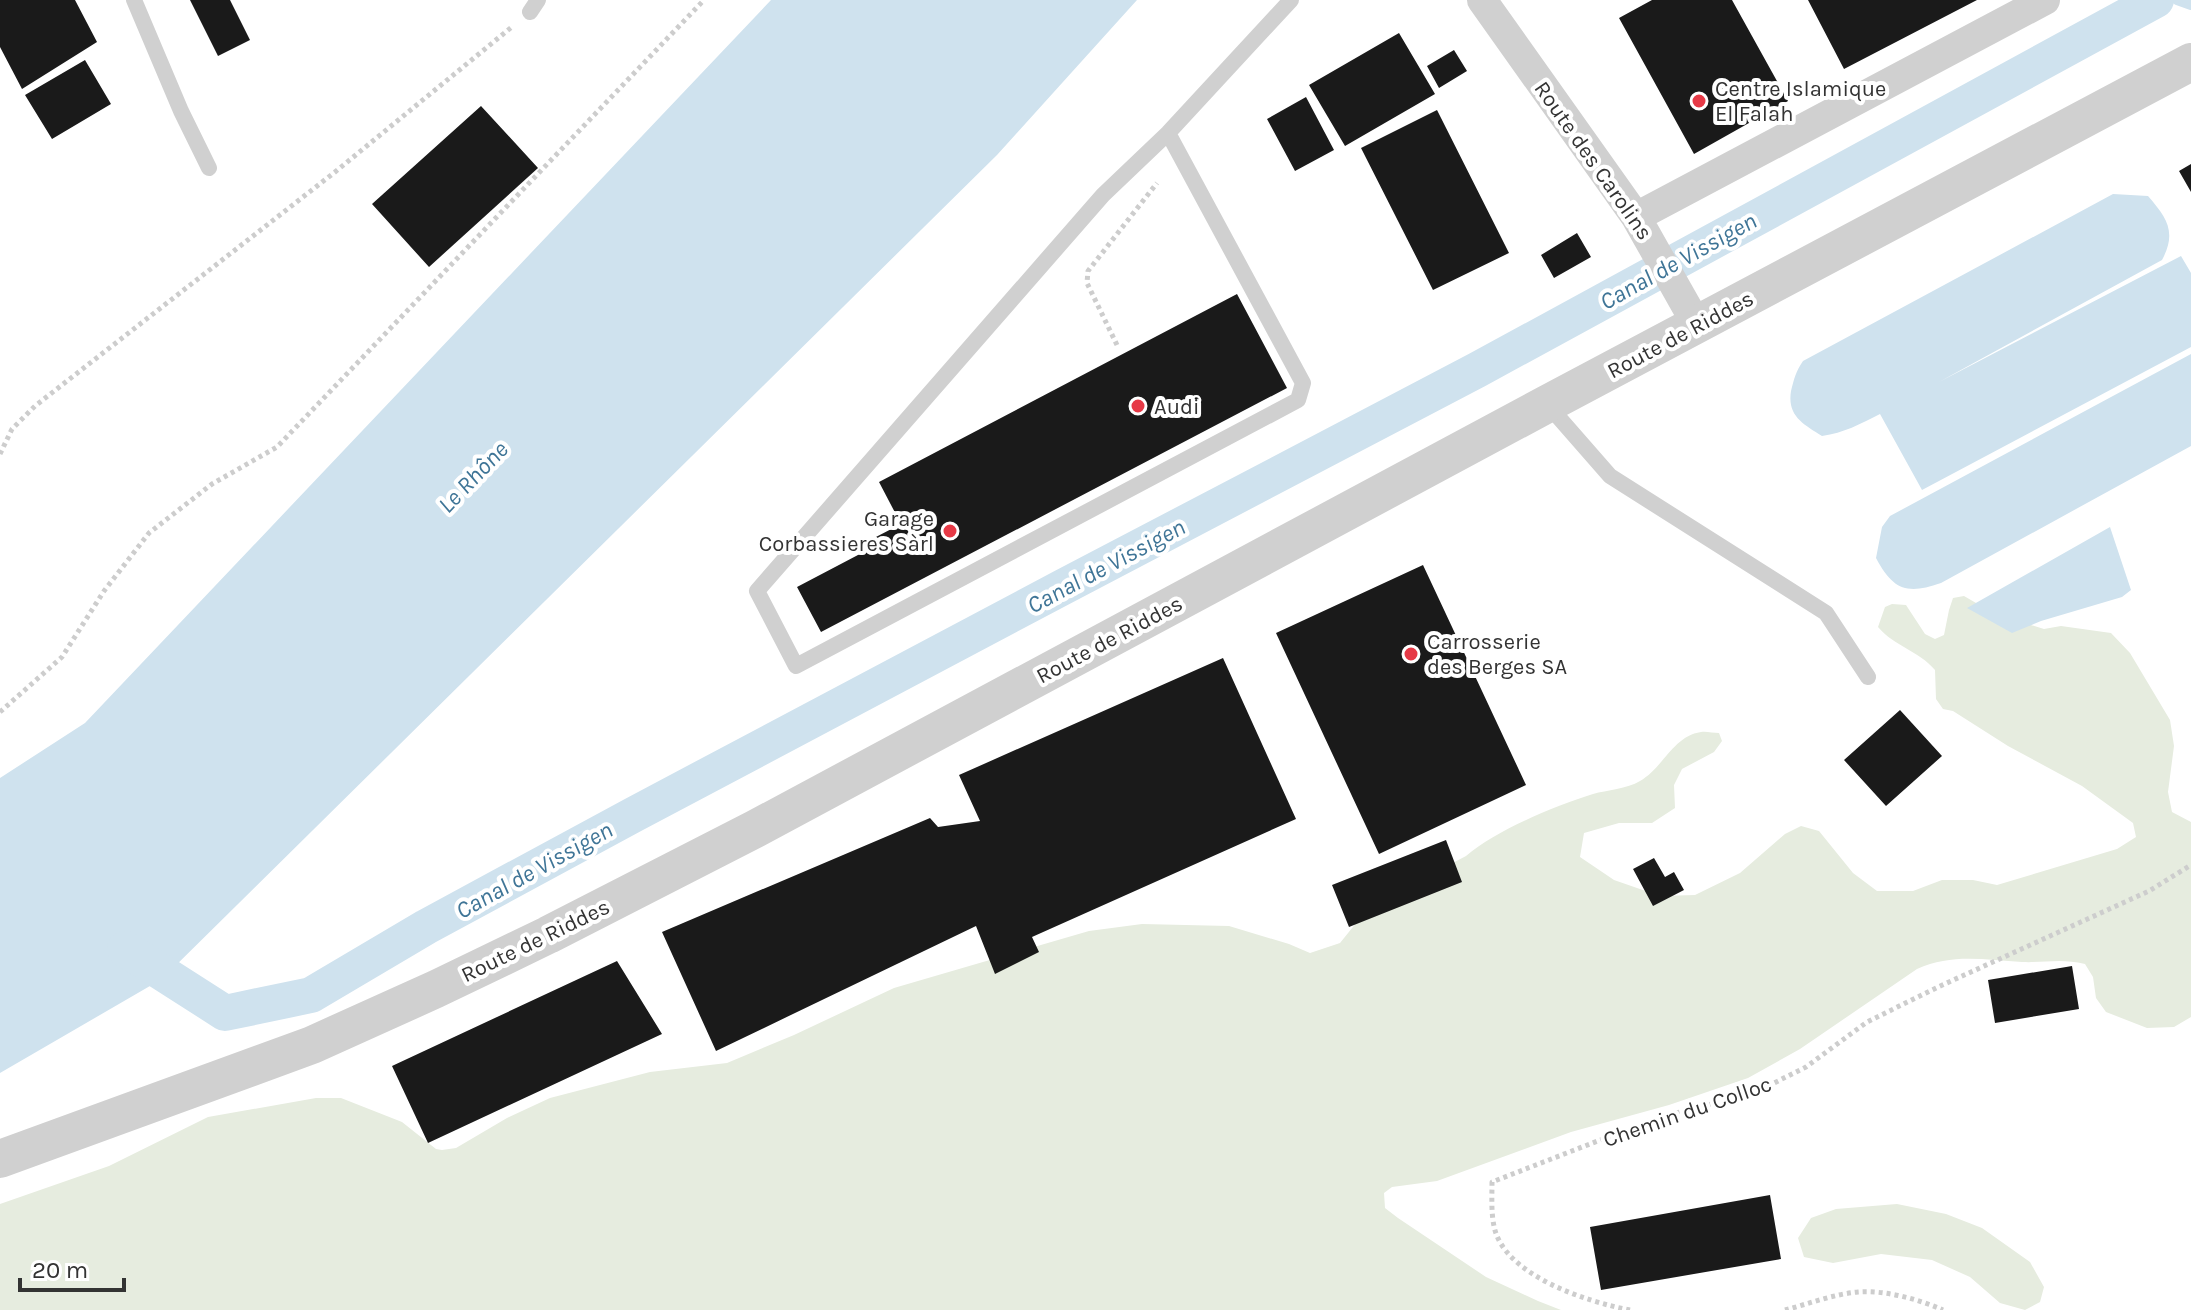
<svg xmlns="http://www.w3.org/2000/svg" width="2191" height="1310" font-family="Karla,sans-serif">
  <style>
    .green { fill: #e6ecdf }
    .water { fill: #cfe2ee }
    .lines { fill: none; stroke-linecap: round; stroke-linejoin: round }
    .stream { stroke: #cfe2ee; stroke-width: 10 }
    .canal { stroke: #cfe2ee; stroke-width: 36 }
    .building { fill: #1a1a1a }
    .path { stroke: #cdcdcd; stroke-width: 5; stroke-dasharray: 4 4; stroke-linecap: butt }
    .service { stroke: #d0d0d0; stroke-width: 16 }
    .minor { stroke: #d0d0d0; stroke-width: 30 }
    .tertiary { stroke: #d0d0d0; stroke-width: 38 }
    .poi-dot { fill: #e63946; stroke: #fff; stroke-width: 3 }
    .labels { text-anchor: middle; stroke-width: 8; stroke-linejoin: round; paint-order: stroke }
    .poi-label { font-size: 22px; fill: #333; stroke: #fff; text-anchor: start }
    .street-label { font-size: 22px; fill: #333; stroke: #fff }
    .water-label { font-size: 24px; font-style: italic; fill: #3f7597; stroke: #fff }
  </style>
  <rect width="100%" height="100%" fill="#fff"/>
  <path class="green" d="M1964 596 1995 614 2044 629 2061 626 2111 633 2130 653 2170 720 2174 746 2168 792 2172 812 2191 822V1017L2174 1027 2147 1028 2106 1012 2096 998 2093 977 2085 964C2060 958 2046 963 2022 962 1985 960 1952 953 1917 969L1800 1049 1748 1078 1669 1105 1571 1132 1437 1181 1392 1187 1384 1193 1385 1208 1398 1218 1486 1277 1538 1301 1561 1310H0V1204L109 1166 208 1117 316 1098H341L402 1122 436 1149 442 1150 456 1148 507 1118 550 1098 650 1072 727 1063 794 1035 894 988 1089 931 1142 924 1229 926 1289 944 1310 953 1340 943 1369 907 1466 856C1496 830 1555 806 1593 794 1607 790 1627 789 1640 781 1663 768 1673 736 1701 732 1706 731 1713 733 1719 733L1722 741 1714 752 1682 769 1674 785 1675 808 1652 823H1619L1584 833 1580 857 1614 880 1660 896 1695 895 1740 873 1785 834 1801 826 1819 831 1853 873 1877 891H1913L1942 880H1973L1997 885 2117 849 2136 837 2133 823 2082 786 2008 746 1953 711 1943 709 1936 699 1935 670C1918 650 1895 647 1878 627L1885 607 1892 604 1906 605 1925 634 1935 639 1944 635 1949 610 1953 598Z
    M1897 1204 1946 1214 1982 1228 2030 1262 2044 1287 2040 1302 2025 1310 2000 1303 1970 1277 1932 1260 1881 1254 1833 1263 1804 1257 1798 1238 1811 1218 1836 1209Z"/>
  <path class="water" d="M771 0H1137L997 155 162 979 0 1073V778L85 723Z
    M2113 194 2148 196C2167 218 2177 232 2162 260L1939 382 2181 256 2191 273V347L1922 490 1880 414C1860 424 1844 433 1822 436 1803 424 1787 416 1791 391 1794 379 1796 371 1803 361Z
    M2191 354V446L1941 583C1907 595 1893 590 1876 558L1882 527 1890 516Z
    M2110 527 2131 590 2122 597 2041 621 2012 633 1967 608Z"/>
  <g class="lines">
    <path class="stream" d="M2177 0 2191 5"/>
    <path class="canal" d="M125 949 225 1013 311 995 426 927 633 815 1063 587 1477 370 2156 0"/>
  </g>
  <path class="building" d="M0 0H75L97 42 22 89 0 47Z
    M190 0H230L250 40 218 56Z
    M1652 0H1732L1788 101 1694 154 1619 18Z
    M1808 0H1977L1844 69Z
    M1399 33 1435 94 1345 146 1309 85Z
    M1454 50 1467 71 1439 88 1427 66Z
    M85 60 111 104 52 139 25 95Z
    M1306 97 1334 150 1295 171 1267 119Z
    M481 106 538 168 429 267 372 204Z
    M1437 110 1509 253 1433 290 1361 148Z
    M2191 164V192L2179 171Z
    M1577 233 1591 257 1554 278 1541 255Z
    M1237 294 1287 388 821 632 797 587 877 545 874 538 901 524 879 482Z
    M1423 565 1526 785 1379 854 1276 633Z
    M1223 658 1296 819 1032 937 1039 952 995 974 976 926 716 1051 662 932 930 818 938 827 980 821 959 775Z
    M1900 710 1942 756 1886 806 1844 760Z
    M1446 840 1462 882 1349 927 1332 885Z
    M1654 858 1665 877 1674 872 1684 890 1653 906 1633 869Z
    M617 961 662 1034 428 1143 392 1066Z
    M2072 966 2079 1009 1995 1023 1988 980Z
    M1770 1195 1781 1259 1601 1290 1590 1227Z"/>
  <g class="lines">
    <path class="path" d="M1117 345 1087 283 1088 271 1157 183
      M0 454 12 429 35 406 335 172 513 26
      M0 712 62 657 104 591 149 533 212 484 277 447 704 0
      M1630 1310C1587 1302 1503 1275 1494 1226 1491 1212 1492 1196 1492 1182L1657 1118 1754 1093 1806 1067 1867 1022 1938 987 2149 891 2191 865
      M1785 1310C1808 1304 1834 1294 1858 1292 1885 1290 1918 1299 1943 1310"/>
    <path class="service" d="M134 0 181 111 209 168
      M530 12 538 0
      M1168 133 1303 383 1298 400 796 666 757 591 1103 195 1168 133 1291 0
      M1547 404 1610 476 1826 613 1868 677"/>
    <path class="minor" d="M1482 0 1636 217 1697 325
      M1636 217 2045 0"/>
    <path class="tertiary" d="M0 1159 312 1045 436 989 548 935 755 829 1547 404 2191 62"/>
  </g>
  <g class="poi-dot">
    <circle cx="1699" cy="101" r="8"/>
    <circle cx="1138" cy="406" r="8"/>
    <circle cx="950" cy="531" r="8"/>
    <circle cx="1411" cy="654" r="8"/>
  </g>
  <g class="labels">
    <g class="poi-label">
      <text x="1715" y="96">Centre Islamique<tspan x="1715" dy="25">El Falah</tspan></text>
      <text x="1154" y="414">Audi</text>
      <text x="934" y="526" text-anchor="end">Garage<tspan x="934" dy="25">Corbassieres Sàrl</tspan></text>
      <text x="1427" y="649">Carrosserie<tspan x="1427" dy="25">des Berges SA</tspan></text>
    </g>
    <g class="street-label">
      <text transform="translate(1594 160) rotate(55)" y="8">Route des Carolins</text>
      <text transform="translate(1680 334) rotate(-28)" y="8">Route de Riddes</text>
      <text transform="translate(1109 639) rotate(-28)" y="8">Route de Riddes</text>
      <text transform="translate(535 940) rotate(-26)" y="8">Route de Riddes</text>
      <text transform="translate(1687 1111) rotate(-19)" y="8">Chemin du Colloc</text>
    </g>
    <g class="water-label">
      <text transform="translate(1678 261) rotate(-29)" y="8">Canal de Vissigen</text>
      <text transform="translate(473 477) rotate(-46)" y="8">Le Rhône</text>
      <text transform="translate(1106 566) rotate(-28)" y="8">Canal de Vissigen</text>
      <text transform="translate(534 870) rotate(-29)" y="8">Canal de Vissigen</text>
    </g>
  </g>
  <path d="M20 1278v12h104v-12" fill="none" stroke="#333333" stroke-width="4"/>
  <text x="32" y="1278" font-size="24" fill="#333333" stroke="#ffffff" stroke-width="6" paint-order="stroke">20 m</text>
</svg>
